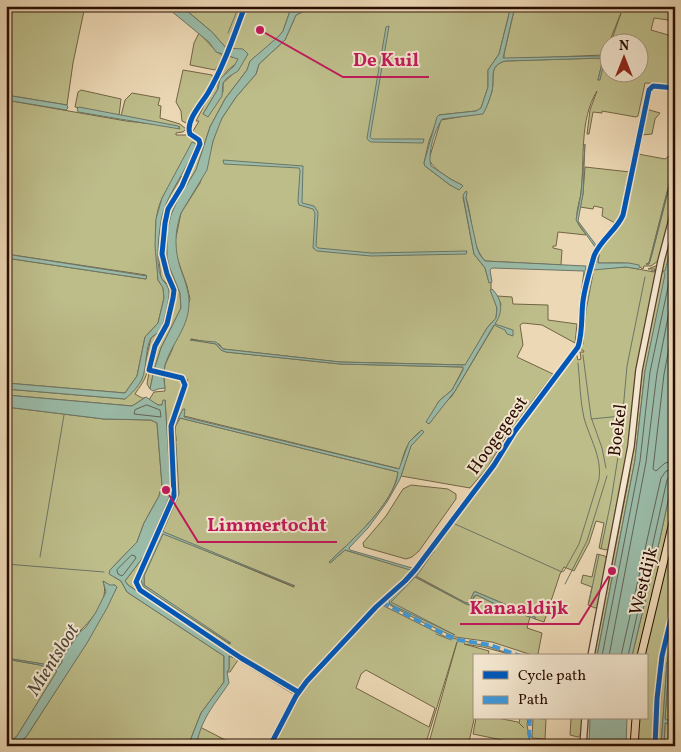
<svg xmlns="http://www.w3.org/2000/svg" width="681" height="752" font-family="Vollkorn,serif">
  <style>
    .green { fill: #bdbd8a; stroke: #736445; fill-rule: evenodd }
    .water { fill: #9abba8; stroke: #6d7565 }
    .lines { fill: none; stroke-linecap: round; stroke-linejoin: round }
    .shore { stroke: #626454; stroke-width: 1 }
    .stream { stroke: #6d7565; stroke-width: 1 }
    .minor-casing { stroke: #5a3f2d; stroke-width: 7 }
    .tertiary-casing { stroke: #5a3f2d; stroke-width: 8 }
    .primary-casing { stroke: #290c00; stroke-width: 9 }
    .minor { stroke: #f3e6cf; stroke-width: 4.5 }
    .tertiary { stroke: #f3e6cf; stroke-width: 5.5 }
    .primary { stroke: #ecd8b5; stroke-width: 7 }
    .quiet { stroke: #3d99dc; stroke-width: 4; stroke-dasharray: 8 4; stroke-linecap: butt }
    .cycleway-casing { stroke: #f3e6cf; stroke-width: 8 }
    .cycleway { stroke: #0057b8; stroke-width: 5 }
    .labels { text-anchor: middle; stroke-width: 4; stroke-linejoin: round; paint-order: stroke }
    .street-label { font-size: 18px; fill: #290c00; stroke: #f3e6cf }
    .water-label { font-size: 19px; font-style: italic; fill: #51493b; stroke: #f3e6cf }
    .leader { fill: none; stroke: #c2185b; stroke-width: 2 }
    .callout-dot { fill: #c2185b; stroke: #f3e6cf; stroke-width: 2 }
    .callout-label { font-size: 19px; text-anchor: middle; font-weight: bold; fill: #c2185b; stroke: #f3e6cf; stroke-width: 4; stroke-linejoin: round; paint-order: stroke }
  </style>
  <rect width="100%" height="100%" fill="#ecd8b5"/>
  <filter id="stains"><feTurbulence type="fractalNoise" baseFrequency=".004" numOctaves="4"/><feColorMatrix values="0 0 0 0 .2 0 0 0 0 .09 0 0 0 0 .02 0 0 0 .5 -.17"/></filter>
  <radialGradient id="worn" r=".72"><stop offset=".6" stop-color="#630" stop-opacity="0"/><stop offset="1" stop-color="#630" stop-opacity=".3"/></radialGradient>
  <path class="green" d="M10 6H85L73 63 67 105 6 95V22Z
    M181 6H241L226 48 212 32Z
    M247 6H296L290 11 283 31 279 37 250 61 247 70 225 99 210 127 196 170 178 199 167 232 169 266 180 293 181 308 161 348 154 370 150 389 147 384 149 372H147C145 381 140 386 135 394L142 398H145L132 406 6 395V389L125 399 141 381 151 338 161 330 167 306V284L161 278C158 254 155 222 167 200 172 192 177 184 182 176 177 180 171 184 167 190 149 215 157 250 158 280L163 287 164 298 158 323 145 337 137 376 125 393 6 383V258L146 279V275L6 254V100L126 121 180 127 121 116 125 100 132 93 160 98 158 105 161 106 160 118 180 124 186 129 183 132 176 133V135H187L194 138V135L190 130 193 131 199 121H196L214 86 227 56 238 58V62L228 70 218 83V89L203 114 223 92V83L233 74 248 54 230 49Z
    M352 6H511L499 54 488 70V87L481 108 476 111 439 115 429 141 424 163 425 166 450 185H462C453 181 432 169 429 159L441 120 483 113C487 107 490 98 492 91 495 78 488 66 505 61L602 58 603 59 598 80H599L608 48V72H638V42H611L621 13 604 55 504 59V54L515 6H624V8L625 6H675V21L654 18 651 30 675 37V84L645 83 638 116 636 117 602 111V113L593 112 589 134H587L590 110 597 91C579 120 585 159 581 192 580 201 576 210 577 219 577 225 583 230 586 235L558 232 556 246H553V248L562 250 561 265 485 261C470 244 473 218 466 198L463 197 474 254 485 268 489 282H491V289L497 308 496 318 487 328 466 365 340 362 223 349 219 344 191 339 216 344 221 350 226 352 340 364 463 367V369L452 390 439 401 427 422 429 424 444 404 452 396 495 324 501 304 497 296 512 297 513 304 548 305V320L577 324 575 343 542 325 523 323 520 325 523 345 517 357 553 374 509 432 487 468 470 488 401 476 411 445 424 432 422 430C407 441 404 451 400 469L184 416V415L179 416 175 425 176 441 175 427 180 418 398 472C394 504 352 540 329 562L330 563 345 550 412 570 295 695 238 660 230 672H227L229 669V656L238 659 128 585 125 581 144 556 171 493 165 400 163 405H158L149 400 154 392 165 391 164 374C171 375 179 376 183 383L188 381 187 379H184L179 375 164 372 165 365 172 350 190 299 187 286 176 255 175 242 181 213 200 183 217 128 222 118 236 97 256 74 259 64 285 40 296 15 311 8ZM163 531 164 533 294 587 163 533 144 576V585L230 644 143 586 142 577Z
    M199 33C205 39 217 53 223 56L219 65 215 70 190 65 194 43Z
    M183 70 212 75 213 80 188 124 182 121 181 111 176 102Z
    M81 90 121 99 119 116 75 107 78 92Z
    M646 109 660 113 655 119 652 134 642 135Z
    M675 152V161L649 263 646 264H649L652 254 675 165V199L658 261 651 266H644L643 269C630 260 614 264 598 263L599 254 594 269 627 267 654 272 655 269H648L658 265 634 389 631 435 610 548 606 550 599 548 604 523 596 521 589 543 574 571 564 567 560 574 544 622 535 619V617L476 592H474L469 603H466L416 576 434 551 409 582 415 577 466 604 470 605 474 597 477 595 493 603 530 617 527 628 542 633 538 654 535 656 492 642 455 637 422 622 390 605 389 602 390 598 414 574 428 556 497 464 511 438 576 352 578 360 581 359 580 352H584L583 350H581L584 311 592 270 598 252 617 229 624 216 638 154 665 159Z
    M585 167 630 172 621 215 618 222 615 223 602 216 603 208 594 206 593 209 580 207 583 194Z
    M675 218V232L645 371 635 460 597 656H593L606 590 611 574V569L629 477 643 361 661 271Z
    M6 407 104 419 151 420 157 423 162 485 159 496 144 523 137 542 110 570 114 577 121 581 127 592 224 656V682L201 713 190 741 189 746H13L26 737 32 728 87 642 117 587 115 585 110 586 103 581C110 600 92 619 80 631 71 641 65 657 58 668L43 664 6 658Z
    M675 468V500L668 536 639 656H632L661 534Z
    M411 485 448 489 456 494V499L419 551 412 557 406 559 364 547 363 543 386 516 403 489Z
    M675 524V592L660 656 657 679 653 746H636L638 718H647V656H643Z
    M597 554 605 556 607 559 598 607 595 608 588 605 592 587 581 583 583 575 592 577Z
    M382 605 444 636 490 647 516 656 483 647 464 644 489 651 488 656H475V715L468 746H428L457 642 425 746H273L299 695 335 653ZM366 670 435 708 429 727 356 688 361 674Z
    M675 611V723L665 720 669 662 673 638 667 663 661 746H657L664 657Z
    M6 659 40 665 57 671 17 736 6 745Z
    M476 718H497L518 722 524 728 519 723 520 718H528L527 725 531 746H529L527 742 526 745 473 734Z
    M533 718 546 719 545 739 532 738Z
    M574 718H582L581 735 578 737 570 735 571 719Z
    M665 723 675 725V746H664Z
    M200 727 237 746H196Z"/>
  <path class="water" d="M165 6H181L212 32 226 48 243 49 248 54 238 71 227 78 223 83 222 96 208 117 203 114 218 89 220 79 234 66 238 59 216 52 209 42Z
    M296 6H352L311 8 296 15 285 40 259 64 256 74 236 97 222 118 213 141 207 170 181 213C173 236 175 256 184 278 186 285 189 293 189 300 190 327 172 342 165 365 163 373 164 381 165 388L158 389 153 391 150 389 154 370 161 348 181 308 180 293 169 266 167 257V232L171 215 178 199 196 170 210 127 225 99 247 70 250 61 279 36 283 31 290 11Z
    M511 6H515L503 58 601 56 604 55 608 45 600 80H598L603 59 602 58 505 61C488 66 495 78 492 91 490 98 487 107 483 114L442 119C435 130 427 153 431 166L452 180 462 185 463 186 459 190 450 185 425 166 424 163 437 117 439 115 476 111 481 108 488 87V70L499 54Z
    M389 26 370 137 372 139H424L423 143 371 142 368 140 367 138 386 27Z
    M6 95 67 105 68 108 66 110 6 100Z
    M79 107 178 126 180 129 78 112 77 109Z
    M192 142 196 144C188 169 168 192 162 216 159 230 155 264 161 277 164 284 169 284 169 294 169 300 163 327 160 331 158 334 153 335 151 338 145 348 147 368 142 379 139 386 131 394 125 399L6 389V383L125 393 137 376 145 337 158 323 164 298 163 288 158 280 155 246 156 219 162 198Z
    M585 144 583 194 578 221 596 245 595 247 576 220 581 194Z
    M223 160 303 166 302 203 314 206 318 212 316 246 318 248 372 253 467 251 466 254 371 256 317 251 313 248 315 213 313 209 299 205 298 201 300 171 299 168 224 164Z
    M675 161 652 254 649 264H646L649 263Z
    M466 191 467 192 466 198 477 248 480 255 485 261 586 266 581 294 584 271 492 268 490 270 492 282 489 283 485 268 474 254 463 195Z
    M675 232V468L661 534 632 656H597L635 460 645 371 665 274 663 271H665Z
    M6 254 147 276 146 279 6 258Z
    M599 254 598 263H629L639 265 640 267 638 269 626 267 593 270Z
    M492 289C503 300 503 312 495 324L513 330V336L507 334 505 330 494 325 455 391 429 424 426 422 439 401 452 390 463 370V367L340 364 226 352 221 350 216 344 190 340 216 342 223 349 340 362 465 365 487 328 496 318 497 308 490 290Z
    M6 395 132 406 146 397 158 405H162L163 400H165L171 493 144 556 125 581 128 585 238 659 229 656V669L227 672 229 683C213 707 202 717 196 746H189L190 741 201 713 224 682V656L127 592 121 581 109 574 110 570 137 542 144 523 159 496 162 485 157 423 151 420 104 419 6 407Z
    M183 409H185L184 417 399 469 409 442 422 430 424 432 411 446 400 479 387 502 368 528 349 548 350 550 412 568 410 570 345 550 330 563 329 562C350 542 396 502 398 472L180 418 175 427 179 494 163 531 164 532 295 586 163 534 144 576V585L231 643H229L151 592 143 586 141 580 177 497 175 425Z
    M434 551 416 577 466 603H469L474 592H476L535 617V619L493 603 477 595 474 596 470 605 466 604 415 577 391 602 455 635 392 605 389 602 390 600 415 576Z
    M103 581 110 585H115L117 587 107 608 87 643 26 737 13 746H6L17 736 57 671 40 665 6 659V658L43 664 58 668 62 662V658L80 632 86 627 96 612 106 592Z
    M672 638 674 639 669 662 665 719 675 723V725L665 723 664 746H661L667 663Z
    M590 718H627L626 746H589Z"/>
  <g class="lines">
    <path class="shore" d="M675 318 664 374 653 469 656 471 665 463 675 461
      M147 405 160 410 161 417 134 414 135 410Z
      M132 555 135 556 136 558 124 574 122 576 118 574 117 570Z
      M602 656 640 461 650 372 675 254
      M609 656 646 462 657 373 675 282
      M621 656 661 478 666 471 675 469
      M628 656 667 480 670 476 675 475"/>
    <path class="stream" d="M228 33 239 6
      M651 270 654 271
      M583 344 586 311 593 274
      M583 355 591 417 602 448 606 468
      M591 419 622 416
      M455 524 562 572 564 571 579 544 599 479C602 457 590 439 584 418 580 401 580 381 578 363
      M601 549 611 501 620 444 627 366 645 277
      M40 557 64 415
      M6 564 104 572
      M565 584 587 541 607 476
      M589 602 599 555
      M436 634 451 640"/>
    <g class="minor-casing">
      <path id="minor" d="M190 134C185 121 202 103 208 93 224 66 234 35 245 6
        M270 746 296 696 307 681 376 607 405 581 415 570 494 465 515 431 578 347C583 332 581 316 583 301 585 286 590 270 594 256 600 240 617 230 623 215L649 90 653 86 675 88
        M655 746 657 699 662 656 675 602"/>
    </g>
    <g class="tertiary-casing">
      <path id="tertiary" d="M591 656 631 446 639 370 661 261 675 208
        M583 746 585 718"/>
    </g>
    <g class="primary-casing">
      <path id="primary" d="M641 656 675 514
        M634 746 636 718"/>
    </g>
    <use href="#minor" class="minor"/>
    <use href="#tertiary" class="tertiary"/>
    <use href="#primary" class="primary"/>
    <path class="quiet" d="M382 602 448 636 459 640 490 645 520 656
      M530 718 529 733 532 746"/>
    <g class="cycleway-casing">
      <path id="cycleway" d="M245 6C234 35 224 66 208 93 202 103 185 121 190 134L199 140 200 144 182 186 168 209 165 223 162 254 167 274 174 290 173 298 167 324 155 346 149 370 182 378 185 385 171 426 174 496 136 582 140 590 241 658 298 692
        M270 746 296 696 307 681 376 607 405 581 415 570 494 465 515 431 578 347C583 332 581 316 583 301 585 286 590 270 594 256 600 240 617 230 623 215L649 90 653 86 675 88
        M655 746 657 699 662 656 675 602"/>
    </g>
    <use href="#cycleway" class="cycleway"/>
  </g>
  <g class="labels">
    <g class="street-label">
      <text transform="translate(617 430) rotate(-83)" y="6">Boekel</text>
      <text transform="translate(497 435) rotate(-55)" y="6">Hoogegeest</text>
      <text transform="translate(643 581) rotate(-76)" y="6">Westdijk</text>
    </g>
    <g class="water-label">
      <text transform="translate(52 659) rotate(-58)" y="7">Mientsloot</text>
    </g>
  </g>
  <path class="leader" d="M260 30L343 77H429M166 490L198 542H337M612 571L579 624H460"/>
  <g class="callout-dot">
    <circle cx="260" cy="30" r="5"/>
    <circle cx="166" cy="490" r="5"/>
    <circle cx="612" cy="571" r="5"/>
  </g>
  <g class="callout-label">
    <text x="386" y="66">De Kuil</text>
    <text x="267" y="531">Limmertocht</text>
    <text x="519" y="614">Kanaaldijk</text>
  </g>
  <rect width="681" height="752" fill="none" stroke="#ecd8b5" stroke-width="25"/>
  <rect x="8" y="8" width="666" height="737" fill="none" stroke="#290c00" stroke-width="2.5"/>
  <rect x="12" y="12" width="656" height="727" fill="none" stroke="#290c00"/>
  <rect x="473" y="654" width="175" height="65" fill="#f3e6cf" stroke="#a28f7c"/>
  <rect x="483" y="671" width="25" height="8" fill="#0057b8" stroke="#a28f7c"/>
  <text x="518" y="680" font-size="15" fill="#290c00">Cycle path</text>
  <rect x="483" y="696" width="25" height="8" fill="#3d99dc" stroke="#a28f7c"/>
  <text x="518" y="704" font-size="15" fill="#290c00">Path</text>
  <g transform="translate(624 58)"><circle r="24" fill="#f3e6cf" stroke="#a28f7c"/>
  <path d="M0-4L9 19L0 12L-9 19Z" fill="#8f2418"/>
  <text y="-8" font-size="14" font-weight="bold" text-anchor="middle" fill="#290c00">N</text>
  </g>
  <rect width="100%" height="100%" filter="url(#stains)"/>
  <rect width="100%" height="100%" fill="url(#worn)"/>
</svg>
